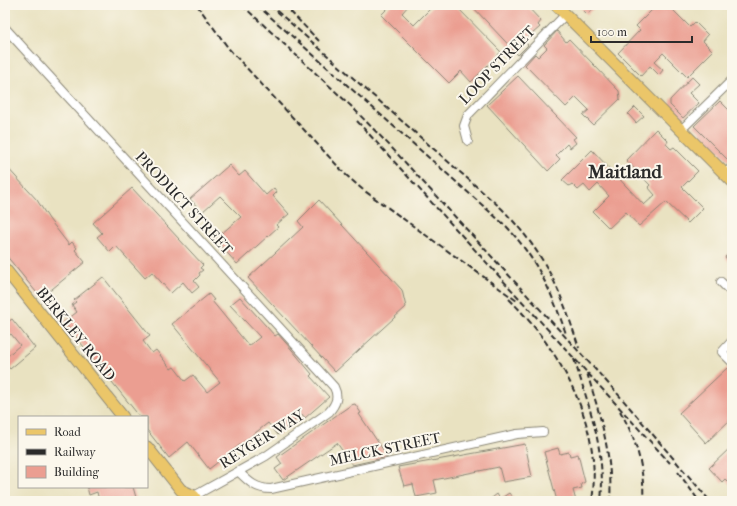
<svg xmlns="http://www.w3.org/2000/svg" width="737" height="506" font-family="'IM FELL French Canon',serif">
  <style>
    .building { fill: #eb9e91 }
    .lines { fill: none; stroke-linecap: round; stroke-linejoin: round }
    .minor-casing { stroke: #8a8676; stroke-width: 10 }
    .major-casing { stroke: #8a8676; stroke-width: 13 }
    .minor { stroke: #fff; stroke-width: 8 }
    .major { stroke: #ebc669; stroke-width: 11 }
    .rail { stroke: #2b2b2b; stroke-width: 2; stroke-dasharray: 6 3; stroke-linecap: butt }
    .labels { text-anchor: middle; stroke-width: 4; stroke-linejoin: round; paint-order: stroke }
    .street-label { font-size: 15px; fill: #2b2b2b; stroke: #fbf7ec }
    .district-label { font-size: 19px; font-weight: bold; fill: #2b2b2b; stroke: #fbf7ec }
  </style>
  <rect width="100%" height="100%" fill="#fbf7ec"/>
  <filter id="ink" filterUnits="userSpaceOnUse"><feTurbulence type="fractalNoise" baseFrequency=".025" numOctaves="2"/><feDisplacementMap in="SourceGraphic" scale="8" xChannelSelector="R" yChannelSelector="G"/><feConvolveMatrix kernelMatrix="1 2 1 2 8 2 1 2 1" color-interpolation-filters="sRGB"/></filter>
  <filter id="wash" filterUnits="userSpaceOnUse"><feTurbulence type="fractalNoise" baseFrequency=".012" numOctaves="4" result="noise"/><feDisplacementMap in="SourceGraphic" scale="16" xChannelSelector="R" yChannelSelector="G"/><feGaussianBlur stdDeviation="0.9" result="paint"/><feColorMatrix in="noise" values="0 0 0 0 0 0 0 0 0 0 0 0 0 0 0 0 0 1.4 0 .05"/><feComposite in="paint" operator="in"/></filter>
  <g filter="url(#wash)">
    <rect width="100%" height="100%" fill="#e9e2c1"/>
    <g id="blocks">
      <path class="building" d="M391 5H409L402 13 414 25 434 5H455L501 52 471 82 461 71 449 83 381 15Z
        M471 5H526L541 21 538 25 540 27 524 41 528 45 518 55Z
        M578 5H597L587 14Z
        M657 5H668L690 27 695 22 708 35 703 41 713 51 687 77 663 53 654 62 663 70 659 75 650 66 641 76 618 53 640 30 636 26Z
        M557 31 566 42 569 39 619 91 620 99 593 125 583 115 589 110 576 97 566 107 525 65 535 54 538 57 547 48 544 45Z
        M518 76 576 137 573 139 576 143 570 148 567 144 556 155 560 159 548 171 487 105Z
        M692 77 699 84 689 93 699 103 683 118 670 105V100Z
        M720 101 732 113V158L729 161 694 126Z
        M635 107 644 116 636 123 628 114Z
        M656 129 668 141 666 144 671 149 674 147 698 171 682 187 703 208 688 223 666 202 639 226 626 212 609 228 593 212 609 196 598 184 590 192 584 185 578 190 572 184 569 186 562 180 592 150 644 205 655 195 648 187 650 185 626 160Z
        M5 165 37 200 49 219 69 245 72 242 77 248 75 250 85 262 41 298 5 254Z
        M229 165 239 176 245 171 266 195 274 188 277 192 273 196 289 214 276 225 278 227 237 264 215 239 241 217 220 196 202 212 190 199Z
        M132 188 203 265 200 268 203 270 199 273 200 275 194 281 199 287 192 293 183 282 171 293 152 272 145 278 116 246 110 252 97 237 102 233 93 223Z
        M319 200 402 290 406 307 335 372 248 278 303 227 298 221Z
        M732 250V265L725 257Z
        M103 277 150 336 143 341 152 353 156 350 171 369 174 367 185 381 193 375 207 392 220 382 172 324 209 294 214 300 212 301 249 346 260 337 230 305 240 297 275 336 278 334 292 350 312 374 310 376 329 397 305 418 302 414 278 435 268 423 209 469 188 442 169 458 147 430V417H140L64 322 77 312 72 305 76 302 74 300Z
        M12 319 35 348 10 369 5 363V358L20 345 11 334 5 338V324Z
        M727 368 732 373V418L706 443 679 413Z
        M355 404 361 413 359 414 388 457 352 465 337 443 283 480 275 469 282 464 277 457 351 405Z
        M525 444 532 477 503 482 499 467 434 480 437 493 416 497 413 484 404 486 398 467Z
        M732 446V486L725 479 722 482 709 468Z
        M558 448 560 454 569 452 570 456 578 454 585 482 581 484 582 488 573 490 576 501H557L544 452Z
        M87 487H133L137 501H99L97 492 89 495Z
        M509 493 515 501H488L497 494 500 499Z"/>
    </g>
  </g>
  <g filter="url(#ink)">
    <use href="#blocks" fill-opacity="0" stroke="#8a8676" stroke-width="1"/>
    <g class="lines">
      <g class="minor-casing">
        <path id="minor" d="M5 28 334 387C339 397 336 404 329 412L266 456 185 501
          M681 130 732 80
          M468 141 464 126 468 115 566 14
          M725 174 732 167
          M721 282 732 293
          M732 341 722 352 732 362
          M239 472C249 482 256 489 271 489L517 434 543 432"/>
      </g>
      <g class="major-casing">
        <path id="major" d="M556 5 732 181
          M5 269 123 417
          M147 447 181 490 194 496 197 501"/>
      </g>
      <use href="#minor" class="minor"/>
      <use href="#major" class="major"/>
      <path class="rail" d="M197 5 229 49 346 175 362 189 517 301
        M242 5 351 106 391 147 617 393 710 501
        M257 5 507 227C537 260 552 292 566 334
        M270 5 502 209C546 255 560 288 579 348
        M284 5 319 41
        M357 121 670 463
        M509 299C561 351 603 425 592 501
        M574 359C589 406 606 451 601 501
        M587 373C600 415 613 456 610 501
        M620 411C636 438 645 469 643 501
        M678 472 699 501"/>
    </g>
  </g>
  <g class="labels">
    <g class="street-label">
      <text transform="translate(497 65) rotate(-46)" y="5">LOOP STREET</text>
      <text transform="translate(184 203) rotate(47)" y="5">PRODUCT STREET</text>
      <text transform="translate(76 334) rotate(51)" y="5">BERKLEY ROAD</text>
      <text transform="translate(262 439) rotate(-32)" y="5">REYGER WAY</text>
      <text transform="translate(385 449) rotate(-12)" y="5">MELCK STREET</text>
    </g>
    <g class="district-label">
      <text x="625" y="178">Maitland</text>
    </g>
  </g>
  <rect width="737" height="506" fill="none" stroke="#fbf7ec" stroke-width="20"/>
  <rect x="18" y="416" width="130" height="72" fill="#fbf7ec" stroke="#a8a59f"/>
  <rect x="26" y="429" width="20" height="6" fill="#ebc669" stroke="#a8a59f"/>
  <text x="54" y="436" font-size="12" fill="#2b2b2b">Road</text>
  <rect x="26" y="449" width="20" height="6" fill="#2b2b2b" stroke="#a8a59f"/>
  <text x="54" y="456" font-size="12" fill="#2b2b2b">Railway</text>
  <rect x="26" y="466" width="20" height="12" fill="#eb9e91" stroke="#a8a59f"/>
  <text x="54" y="476" font-size="12" fill="#2b2b2b">Building</text>
  <path d="M591 36v6h101v-6" fill="none" stroke="#2b2b2b" stroke-width="2"/>
  <text x="597" y="36" font-size="12" fill="#2b2b2b" stroke="#fbf7ec" stroke-width="3" paint-order="stroke">100 m</text>
</svg>
